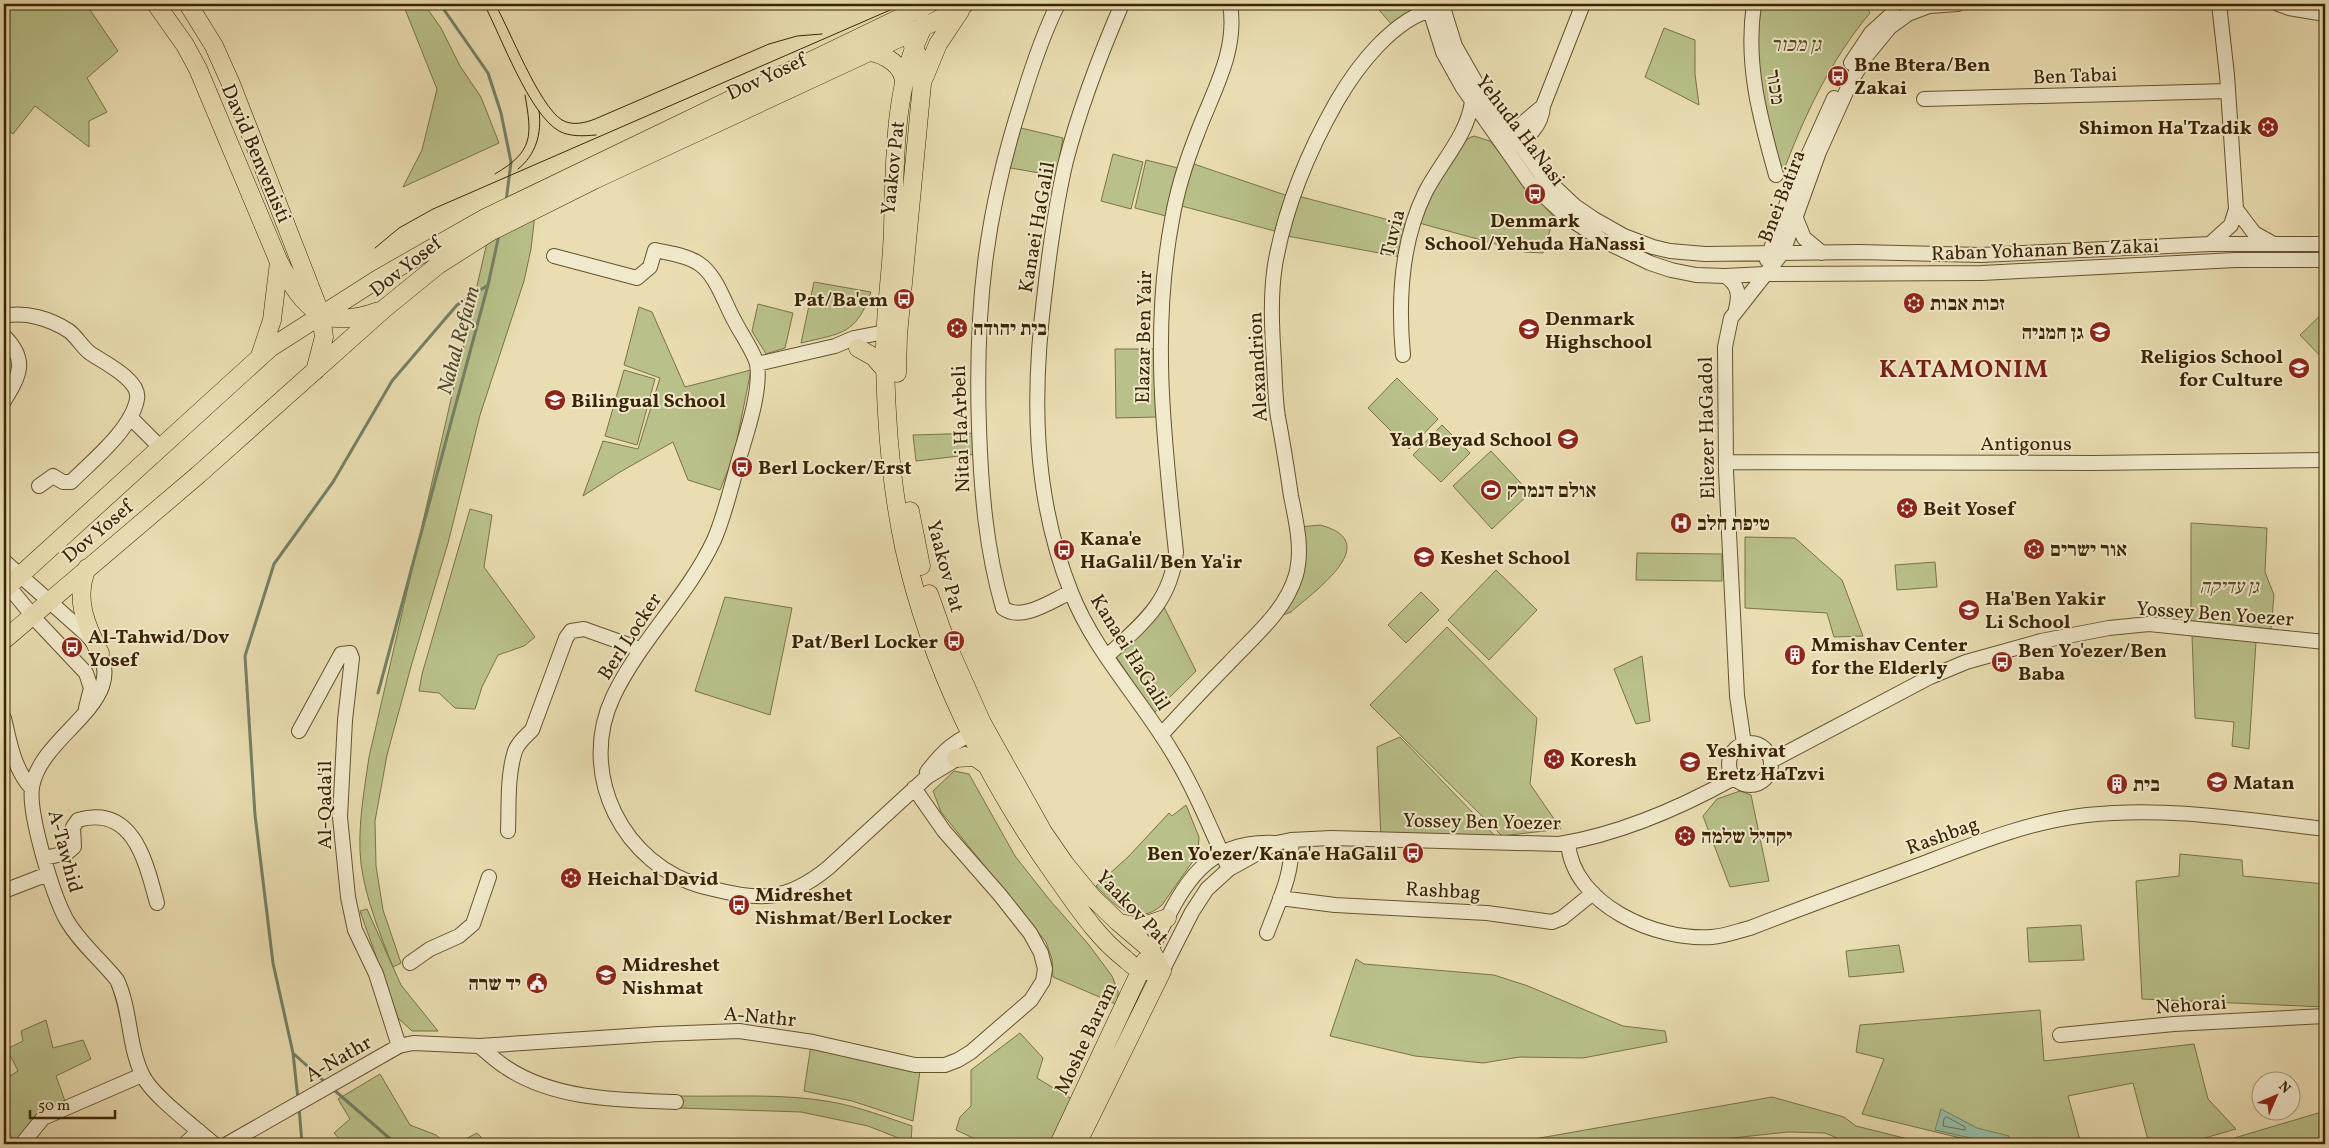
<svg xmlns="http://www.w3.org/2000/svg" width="2329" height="1148" font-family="Vollkorn,'Frank Ruhl Libre',serif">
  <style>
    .green { fill: #b9c089; stroke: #7a7246 }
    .water { fill: #99bda7; stroke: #738065 }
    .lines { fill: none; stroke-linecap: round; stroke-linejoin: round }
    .shore { stroke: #6a7054; stroke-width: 1 }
    .stream { stroke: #738065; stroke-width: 3 }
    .minor-casing { stroke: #66522e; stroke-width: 16 }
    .major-casing { stroke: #3b2402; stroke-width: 19 }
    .minor { stroke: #f1e9cc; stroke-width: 14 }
    .major { stroke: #e9ddb1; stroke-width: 18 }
    .tram { stroke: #3b2402; stroke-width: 1 }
    .labels { text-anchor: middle; stroke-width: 4; stroke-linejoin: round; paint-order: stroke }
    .park-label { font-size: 20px; font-style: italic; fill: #5a4b24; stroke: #f1e9cc }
    .poi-label { font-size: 20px; font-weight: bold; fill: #3b2402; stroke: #f1e9cc; text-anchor: start }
    .street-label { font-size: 20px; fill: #3b2402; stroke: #f1e9cc }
    .water-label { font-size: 21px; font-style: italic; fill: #524a2b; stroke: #f1e9cc }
    .district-label { font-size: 25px; font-weight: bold; letter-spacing: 1px; fill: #7a1f14; stroke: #f1e9cc }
  </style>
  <rect width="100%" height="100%" fill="#e9ddb1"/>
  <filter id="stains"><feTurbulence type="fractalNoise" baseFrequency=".004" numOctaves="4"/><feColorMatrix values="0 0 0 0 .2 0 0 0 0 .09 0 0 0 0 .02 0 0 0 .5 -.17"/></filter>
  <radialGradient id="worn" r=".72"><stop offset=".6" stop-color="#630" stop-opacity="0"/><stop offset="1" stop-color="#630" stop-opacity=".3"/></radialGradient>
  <path class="green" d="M4 4H86L118 51 87 78 107 112 89 121V147L35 106 13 134 4 127Z
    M403 4H424L441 28 460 66 481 97 499 143 403 187 422 150 437 89Z
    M1374 4H1419L1420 10 1392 25Z
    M1757 4H1865L1870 13C1830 61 1804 116 1782 175L1772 149 1755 50Z
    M1664 28 1695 40V74L1699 105 1645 77Z
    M1017 127 1063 138 1056 176 1005 167Z
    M1474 136 1490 141 1527 187 1554 217 1543 253 1525 252 1419 223C1427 203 1453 141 1474 136Z
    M1113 154 1143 162 1131 209 1101 201Z
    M1146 160 1178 168 1166 216 1135 208Z
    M1191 163 1291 197 1282 233 1178 205Z
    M1298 196 1408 225 1401 257 1287 236Z
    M535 214 531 249 524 281 480 415 448 543 412 663 387 755 375 821 376 866 383 910 401 963 393 967C380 934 366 900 361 864 357 829 364 792 369 757L488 238Z
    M814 282 871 292C856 335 842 333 801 343Z
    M758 304 793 313 785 348 766 354 752 331Z
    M639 307 652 312 685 387 751 370 734 455 720 490 688 480 673 442 620 472 583 496 603 441 638 449 660 378 624 365Z
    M2325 311V361L2300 335Z
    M1115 349H1156L1157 417 1116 418Z
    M624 370 655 379 637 445 605 436Z
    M1397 378 1438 419 1409 449 1368 408Z
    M1442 425 1470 453 1441 482 1413 455Z
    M978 433 977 454 916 461 913 435Z
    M1491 451 1530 493 1492 529 1453 486Z
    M470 509 492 515 484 567 535 637 524 646 498 655 482 687 475 709 455 708 439 693 419 691 422 674Z
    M2191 523 2267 528 2265 572 2274 595 2271 629 2191 621Z
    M1320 525C1386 542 1313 592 1291 612L1283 615 1300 527Z
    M1745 537 1795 538 1842 580 1863 636 1834 637 1827 613 1745 608Z
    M1637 553 1722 554V581L1636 580Z
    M1935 562 1937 587 1897 590 1895 565Z
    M1496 570 1537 610 1489 660 1448 620Z
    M1421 592 1439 610 1406 643 1388 625Z
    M725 597 792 608 770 715 695 691Z
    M1163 605 1196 671 1154 713 1115 655Z
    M1447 627 1537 718 1530 784 1561 829 1502 836 1370 705Z
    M2192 635 2256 642 2249 749 2232 746 2234 722 2195 718Z
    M1642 656 1650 721 1636 724 1614 669Z
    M1400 737 1498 839H1381L1377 747Z
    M954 771 969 774 1015 856 1048 898 1089 945 1112 976 1118 991V1005L1053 977 1052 959 1046 942 941 812 933 791Z
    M1740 791 1751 795 1769 881 1730 887 1703 816 1717 799Z
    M1186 805 1199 837 1198 854 1162 905C1136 928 1115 906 1096 886L1129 856 1169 813 1172 816Z
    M2180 854 2242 860 2243 876 2325 884V1007L2142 999 2136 881 2179 876Z
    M367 909 401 985 438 1031H412L398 1018 360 911Z
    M2081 925 2084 960 2029 962 2027 928Z
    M1899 945 1904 972 1849 977 1846 951Z
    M1356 959 1364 964 1494 975 1528 986 1623 1026 1665 1031 1667 1042 1583 1058 1520 1057 1483 1063 1415 1056 1330 1036Z
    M2040 1010 2044 1061 2194 1044 2208 1099 2236 1129 2184 1144H2149L2133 1083 2068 1096 2081 1144H1985L1862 1114 1884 1059 1856 1052 1860 1025Z
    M46 1020 53 1048 83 1040 91 1059 56 1076 66 1104 18 1143 4 1129V1080L18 1071 7 1049 23 1041 21 1031Z
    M1020 1033 1043 1058 1037 1078 1075 1101 1051 1144H986L956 1130 960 1117 971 1106V1070Z
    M811 1045 920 1071 913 1121 852 1101 804 1091Z
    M380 1074 410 1125 436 1135 447 1144H344L334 1133 350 1119 338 1099Z
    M679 1096C729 1097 782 1093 832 1102 859 1107 886 1117 912 1126L911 1143 868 1126 801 1112 678 1108Z
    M1772 1097 1844 1117 1856 1126 1928 1144H1852L1825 1133 1788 1132 1677 1144H1506Z
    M2325 1111V1140L2314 1144H2214Z
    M477 1133 488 1144H456Z"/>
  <path class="water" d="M1941 1109 1977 1128 2009 1136 2008 1144H1997L1935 1130Z"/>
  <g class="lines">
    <path class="shore" d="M1947 1117 1965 1127V1130L1943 1126 1944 1119Z"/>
    <path class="stream" d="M440 4 488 73 501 113 511 162 506 202
      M378 693 488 285 499 235
      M294 1054 326 1083
      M333 1089 396 1144
      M298 1099 293 1053 273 963 255 815 245 656 274 564 333 482 392 381 457 305 488 285
      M299 1107 302 1144"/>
    <g class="minor-casing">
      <path id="minor" d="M1058 4C1043 34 1032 67 1022 100 985 214 975 309 979 428 981 489 986 550 1003 608 1022 622 1051 601 1071 592
        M1122 4C1100 55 1080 107 1066 161 1056 203 1050 247 1045 290 1032 392 1032 494 1071 592 1094 651 1140 698 1172 752 1195 789 1211 830 1229 869
        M1428 4 1443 52 1463 88 1529 182 1567 217 1602 240 1650 263 1671 270 1696 275 1725 276 1765 274 1982 273 2235 260H2325
        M1442 4 1455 46 1475 81 1540 173 1575 206 1594 219 1624 236 1653 247 1670 251 1705 254 1859 252 1981 255 2210 244H2325
        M1754 4C1745 64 1760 118 1776 175
        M2278 4 2289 8 2325 14
        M1851 63 1871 33 1893 13
        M1924 99 2228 91
        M1506 141 1511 133 1543 106
        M1510 145C1528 141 1542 124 1543 106L1583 4
        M2236 209 2254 233 2272 243
        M1795 216 1804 238 1822 253
        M2210 244 2231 225 2236 209 2227 75 2219 4
        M554 256 637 278 650 267 655 250C668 253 686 255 698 263 716 274 724 302 734 320 740 332 754 352 757 364 761 388 749 426 742 449 733 478 726 513 714 540 688 596 640 640 613 697 577 774 623 866 705 887 757 900 784 904 828 868L927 777 965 754
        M1767 260 1788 200 1834 98
        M1725 276C1738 284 1740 294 1736 309
        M4 316C25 311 51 319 69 331 77 337 82 347 90 353 103 362 141 380 137 399 132 429 92 461 71 482H63L53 476 39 486
        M4 336C28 360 20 375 4 401
        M1403 355C1398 301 1401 242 1425 193 1440 163 1468 135 1472 101
        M757 364 835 346 854 338 885 332
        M130 417 160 447
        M1727 462 2093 463 2325 460
        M4 561 86 634C146 698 42 729 32 787 28 814 53 895 66 919 79 942 101 960 117 980 131 1010 128 1045 142 1074 151 1095 195 1127 214 1144
        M4 581 37 621 86 673 91 688 86 708
        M1107 656C1142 624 1171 602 1176 552 1164 441 1151 331 1172 220 1177 190 1186 162 1197 134 1213 91 1238 51 1230 4
        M4 718C10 744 14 769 32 789
        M299 731 341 654 350 653 352 658 345 720 340 817 348 897 355 930 376 974 399 1046
        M1161 735C1183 711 1205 687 1228 664 1253 637 1285 612 1296 575 1303 549 1296 521 1291 496 1287 469 1283 443 1278 417 1275 399 1275 380 1274 362 1272 331 1270 297 1275 265 1285 207 1308 152 1337 101 1358 65 1394 18 1437 8
        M1729 764a21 21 0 1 1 42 0a21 21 0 1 1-42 0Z
        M1744 744 1737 696 1726 471 1725 347 1731 318 1783 252 1819 152 1851 81 1867 55 1890 27 1908 14 1929 6 1958 4
        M1771 761 1930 677 1966 662 2041 641 2109 628 2149 624 2325 642
        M927 772C940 755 958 734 981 734
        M508 831C509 806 507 776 515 751 518 742 526 736 532 730L566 638 571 631 584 629 640 649
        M1568 843C1573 905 1656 941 1712 937 1725 936 1738 931 1750 928 1809 905 1868 884 1927 862 1979 842 2032 821 2087 815 2167 806 2246 820 2325 829
        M44 858 67 853 74 847 73 827 78 820C134 804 146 863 157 903
        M4 891 48 874
        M1280 898 1335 905 1487 913 1552 922 1562 918 1593 893
        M1267 933C1278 903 1294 873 1291 840
        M1151 950C1180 893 1200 839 1275 843
        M410 963 430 949 459 936 473 924 489 877
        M1162 971 1192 912 1207 889 1229 869 1276 843 1291 840 1331 838 1559 844C1620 834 1680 808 1734 778
        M2060 1035 2174 1024 2325 1016
        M479 1046C488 1053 497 1062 507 1068 556 1100 620 1100 676 1102
        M22 1144 43 1118 142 1075
        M185 1144 199 1131
        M227 1144 399 1046 413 1043 479 1046 659 1034 739 1031 813 1042 915 1065H945L958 1060 971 1052 1031 1000 1043 981 1045 969 1041 953 1030 933 1000 895 944 831 914 788"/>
    </g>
    <g class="major-casing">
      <path id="major" d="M156 4 185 45 198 69 279 262C305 310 323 331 379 311
        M188 4 214 46 231 84 321 315 324 337 315 371
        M925 23C893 85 895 160 893 228 892 272 884 315 885 359 886 422 891 485 904 547 930 665 987 780 1057 878 1078 907 1096 936 1124 958 1129 962 1135 969 1141 970 1147 972 1156 971 1162 971
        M870 52C885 54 904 66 904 83
        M924 78 938 44 960 11
        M858 348 874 357 886 371
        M260 356 272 320 279 262
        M897 373 898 335 922 84 921 63 912 43
        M910 511 921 566
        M87 568C74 599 86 625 100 653
        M4 590 270 348 378 279 485 218 929 4
        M929 594 946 642 982 723 1043 832 1065 864 1092 897 1118 922 1151 950 1162 971
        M4 640 198 475 384 309 438 265 490 232 594 180 936 21 965 4
        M956 758 975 757 989 767
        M1120 923 1141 927 1167 918
        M1059 1144 1145 961
        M1077 1144 1162 971"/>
    </g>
    <use href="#minor" class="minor"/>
    <use href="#major" class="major"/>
    <path class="tram" d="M484 4C501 36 529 114 559 131 570 137 584 136 596 135
      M495 4C510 30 539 106 562 120 572 126 585 123 595 119L769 44 797 36 822 34
      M518 169C536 155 542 133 539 111
      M495 174C534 151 532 136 525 95
      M375 248 399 228 433 209 904 4"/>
  </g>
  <defs>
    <g id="bus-disc" transform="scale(1.125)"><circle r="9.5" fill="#8f2418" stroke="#f1e9cc"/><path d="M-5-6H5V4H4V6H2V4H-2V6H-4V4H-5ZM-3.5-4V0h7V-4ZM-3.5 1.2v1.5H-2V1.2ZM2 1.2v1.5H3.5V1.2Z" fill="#fff"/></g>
    <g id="synagogue-disc" transform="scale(1.125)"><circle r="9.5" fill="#8f2418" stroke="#f1e9cc"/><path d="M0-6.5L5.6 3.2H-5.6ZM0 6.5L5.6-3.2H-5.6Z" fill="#fff"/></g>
    <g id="school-disc" transform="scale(1.125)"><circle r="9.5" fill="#8f2418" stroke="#f1e9cc"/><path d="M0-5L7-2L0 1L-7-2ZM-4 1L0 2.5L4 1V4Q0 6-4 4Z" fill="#fff"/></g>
    <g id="stadium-disc" transform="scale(1.125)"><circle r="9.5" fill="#8f2418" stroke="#f1e9cc"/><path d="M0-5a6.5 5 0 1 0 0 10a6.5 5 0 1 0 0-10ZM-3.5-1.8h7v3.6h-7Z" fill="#fff"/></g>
    <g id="hospital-disc" transform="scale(1.125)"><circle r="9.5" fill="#8f2418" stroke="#f1e9cc"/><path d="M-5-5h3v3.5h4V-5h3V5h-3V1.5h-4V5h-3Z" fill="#fff"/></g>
    <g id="building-disc" transform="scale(1.125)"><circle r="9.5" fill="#8f2418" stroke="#f1e9cc"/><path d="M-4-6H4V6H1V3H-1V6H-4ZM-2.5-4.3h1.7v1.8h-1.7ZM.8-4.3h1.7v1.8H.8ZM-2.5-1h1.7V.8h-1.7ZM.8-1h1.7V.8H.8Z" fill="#fff"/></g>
    <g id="university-disc" transform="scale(1.125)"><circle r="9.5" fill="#8f2418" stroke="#f1e9cc"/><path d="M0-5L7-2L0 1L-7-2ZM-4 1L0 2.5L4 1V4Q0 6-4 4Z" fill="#fff"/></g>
    <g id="civic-disc" transform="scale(1.125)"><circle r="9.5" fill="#8f2418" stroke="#f1e9cc"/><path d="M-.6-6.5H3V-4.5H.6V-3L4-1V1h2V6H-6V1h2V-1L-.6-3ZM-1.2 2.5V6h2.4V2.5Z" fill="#fff"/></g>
  </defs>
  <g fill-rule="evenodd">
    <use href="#bus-disc" x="1838" y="76"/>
    <use href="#synagogue-disc" x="2268" y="127"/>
    <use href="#bus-disc" x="1535" y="194"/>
    <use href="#bus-disc" x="904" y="299"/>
    <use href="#synagogue-disc" x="1914" y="303"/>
    <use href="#synagogue-disc" x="957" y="328"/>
    <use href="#school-disc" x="1529" y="329"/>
    <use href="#school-disc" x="2100" y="332"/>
    <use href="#school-disc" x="2299" y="368"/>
    <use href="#school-disc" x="555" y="400"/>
    <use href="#school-disc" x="1568" y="439"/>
    <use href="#bus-disc" x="742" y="467"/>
    <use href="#stadium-disc" x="1491" y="490"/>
    <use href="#synagogue-disc" x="1907" y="508"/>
    <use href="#hospital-disc" x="1681" y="523"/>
    <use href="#synagogue-disc" x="2034" y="549"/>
    <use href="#bus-disc" x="1064" y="550"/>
    <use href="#school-disc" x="1424" y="557"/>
    <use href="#school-disc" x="1969" y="610"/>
    <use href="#bus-disc" x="954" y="641"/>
    <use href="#bus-disc" x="72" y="647"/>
    <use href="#building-disc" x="1795" y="655"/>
    <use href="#bus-disc" x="2002" y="662"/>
    <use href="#synagogue-disc" x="1554" y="759"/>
    <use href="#university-disc" x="1690" y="762"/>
    <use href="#university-disc" x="2217" y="782"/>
    <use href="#building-disc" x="2117" y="784"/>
    <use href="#synagogue-disc" x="1685" y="836"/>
    <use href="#bus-disc" x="1413" y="853"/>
    <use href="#synagogue-disc" x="571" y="878"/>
    <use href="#bus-disc" x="739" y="905"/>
    <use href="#school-disc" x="606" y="975"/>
    <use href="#civic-disc" x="537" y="983"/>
  </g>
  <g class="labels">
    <g class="park-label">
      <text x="1796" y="51">גן מכור</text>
      <text x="2229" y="593">גן עדיקה</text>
    </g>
    <g class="poi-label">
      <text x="1854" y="71">Bne Btera/Ben<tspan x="1854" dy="23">Zakai</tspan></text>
      <text x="2252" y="134" text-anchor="end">Shimon Ha'Tzadik</text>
      <text x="1535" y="227" text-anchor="middle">Denmark<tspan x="1535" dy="23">School/Yehuda HaNassi</tspan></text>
      <text x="888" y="306" text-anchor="end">Pat/Ba'em</text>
      <text x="1930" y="310">זכות אבות</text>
      <text x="1545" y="325">Denmark<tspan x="1545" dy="23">Highschool</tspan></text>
      <text x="973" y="335">בית יהודה</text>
      <text x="2084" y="339" text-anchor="end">גן חמניה</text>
      <text x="2283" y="363" text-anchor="end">Religios School<tspan x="2283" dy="23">for Culture</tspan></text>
      <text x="571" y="407">Bilingual School</text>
      <text x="1552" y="446" text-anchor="end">Yad Beyad School</text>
      <text x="758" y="474">Berl Locker/Erst</text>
      <text x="1507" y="497">אולם דנמרק</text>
      <text x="1923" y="515">Beit Yosef</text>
      <text x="1697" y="530">טיפת חלב</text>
      <text x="1080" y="545">Kana'e<tspan x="1080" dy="23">HaGalil/Ben Ya'ir</tspan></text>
      <text x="2050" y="556">אור ישרים</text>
      <text x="1440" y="564">Keshet School</text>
      <text x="1985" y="605">Ha'Ben Yakir<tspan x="1985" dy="23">Li School</tspan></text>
      <text x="88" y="643">Al-Tahwid/Dov<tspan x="88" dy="23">Yosef</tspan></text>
      <text x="938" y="648" text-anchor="end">Pat/Berl Locker</text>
      <text x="1811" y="651">Mmishav Center<tspan x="1811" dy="23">for the Elderly</tspan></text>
      <text x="2018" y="657">Ben Yo'ezer/Ben<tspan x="2018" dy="23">Baba</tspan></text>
      <text x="1706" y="757">Yeshivat<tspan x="1706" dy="23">Eretz HaTzvi</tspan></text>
      <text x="1570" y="766">Koresh</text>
      <text x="2233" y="789">Matan</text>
      <text x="2133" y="791">בית</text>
      <text x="1701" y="843">יקהיל שלמה</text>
      <text x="1397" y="860" text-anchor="end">Ben Yo'ezer/Kana'e HaGalil</text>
      <text x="587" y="885">Heichal David</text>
      <text x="755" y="901">Midreshet<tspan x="755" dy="23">Nishmat/Berl Locker</tspan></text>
      <text x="622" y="971">Midreshet<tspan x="622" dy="23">Nishmat</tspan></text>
      <text x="521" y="990" text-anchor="end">יד שרה</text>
    </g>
    <g class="street-label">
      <text transform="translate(2075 75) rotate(-2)" y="7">Ben Tabai</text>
      <text transform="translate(766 76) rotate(-25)" y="7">Dov Yosef</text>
      <text transform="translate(1776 87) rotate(81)" y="7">מכור</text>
      <text transform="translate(1521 130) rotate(53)" y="7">Yehuda HaNasi</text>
      <text transform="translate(257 153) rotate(67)" y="7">David Benvenisti</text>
      <text transform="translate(892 168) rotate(-84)" y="7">Yaakov Pat</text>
      <text transform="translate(1781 196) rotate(-69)" y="7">Bnei Batira</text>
      <text transform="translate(1036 227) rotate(-80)" y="7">Kanaei HaGalil</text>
      <text transform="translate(1392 233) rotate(-76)" y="7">Tuvia</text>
      <text transform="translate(2045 249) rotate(-2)" y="7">Raban Yohanan Ben Zakai</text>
      <text transform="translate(405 266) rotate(-38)" y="7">Dov Yosef</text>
      <text transform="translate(1143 337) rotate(-89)" y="7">Elazar Ben Yair</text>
      <text transform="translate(1257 367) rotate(-93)" y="7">Alexandrion</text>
      <text transform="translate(1706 428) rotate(-91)" y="7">Eliezer HaGadol</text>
      <text transform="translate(960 429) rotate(-92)" y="7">Nitai HaArbeli</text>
      <text x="2026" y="450">Antigonus</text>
      <text transform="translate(97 531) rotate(-40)" y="7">Dov Yosef</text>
      <text transform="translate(946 566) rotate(75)" y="7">Yaakov Pat</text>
      <text transform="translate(2215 613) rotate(4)" y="7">Yossey Ben Yoezer</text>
      <text transform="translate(629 636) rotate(-57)" y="7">Berl Locker</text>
      <text transform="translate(1131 652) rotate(58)" y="7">Kanaei HaGalil</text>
      <text transform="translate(324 805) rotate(-90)" y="7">Al-Qada'il</text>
      <text transform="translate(1482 821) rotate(1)" y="7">Yossey Ben Yoezer</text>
      <text transform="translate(1942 835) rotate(-20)" y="7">Rashbag</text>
      <text transform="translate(66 851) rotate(75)" y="7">A-Tawhid</text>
      <text transform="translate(1443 890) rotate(3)" y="7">Rashbag</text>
      <text transform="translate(1133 907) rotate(46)" y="7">Yaakov Pat</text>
      <text transform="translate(2191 1004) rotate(-4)" y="7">Nehorai</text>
      <text transform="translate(760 1016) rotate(5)" y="7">A-Nathr</text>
      <text transform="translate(1085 1038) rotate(-65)" y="7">Moshe Baram</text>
      <text transform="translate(338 1058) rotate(-30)" y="7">A-Nathr</text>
    </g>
    <g class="water-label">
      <text transform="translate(458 340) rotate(-75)" y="7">Nahal Refaim</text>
    </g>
    <g class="district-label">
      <text x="1964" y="377">KATAMONIM</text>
    </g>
  </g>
  <rect width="2329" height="1148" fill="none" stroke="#e9ddb1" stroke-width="20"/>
  <rect x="5" y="5" width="2319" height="1138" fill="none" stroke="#3b2402" stroke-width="2.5"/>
  <rect x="10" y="10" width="2309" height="1128" fill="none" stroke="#3b2402"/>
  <g transform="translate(2276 1096) rotate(45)"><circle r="24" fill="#f1e9cc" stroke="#a89a7b"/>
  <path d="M0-4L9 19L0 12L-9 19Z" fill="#8f2418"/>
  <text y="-8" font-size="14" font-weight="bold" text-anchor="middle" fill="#3b2402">N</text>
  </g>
  <path d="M30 1110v8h85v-8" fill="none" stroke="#3b2402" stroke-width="2.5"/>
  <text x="38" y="1110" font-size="15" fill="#3b2402" stroke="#f1e9cc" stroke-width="4" paint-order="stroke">50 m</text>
  <rect width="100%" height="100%" filter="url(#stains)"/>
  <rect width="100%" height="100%" fill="url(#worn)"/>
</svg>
